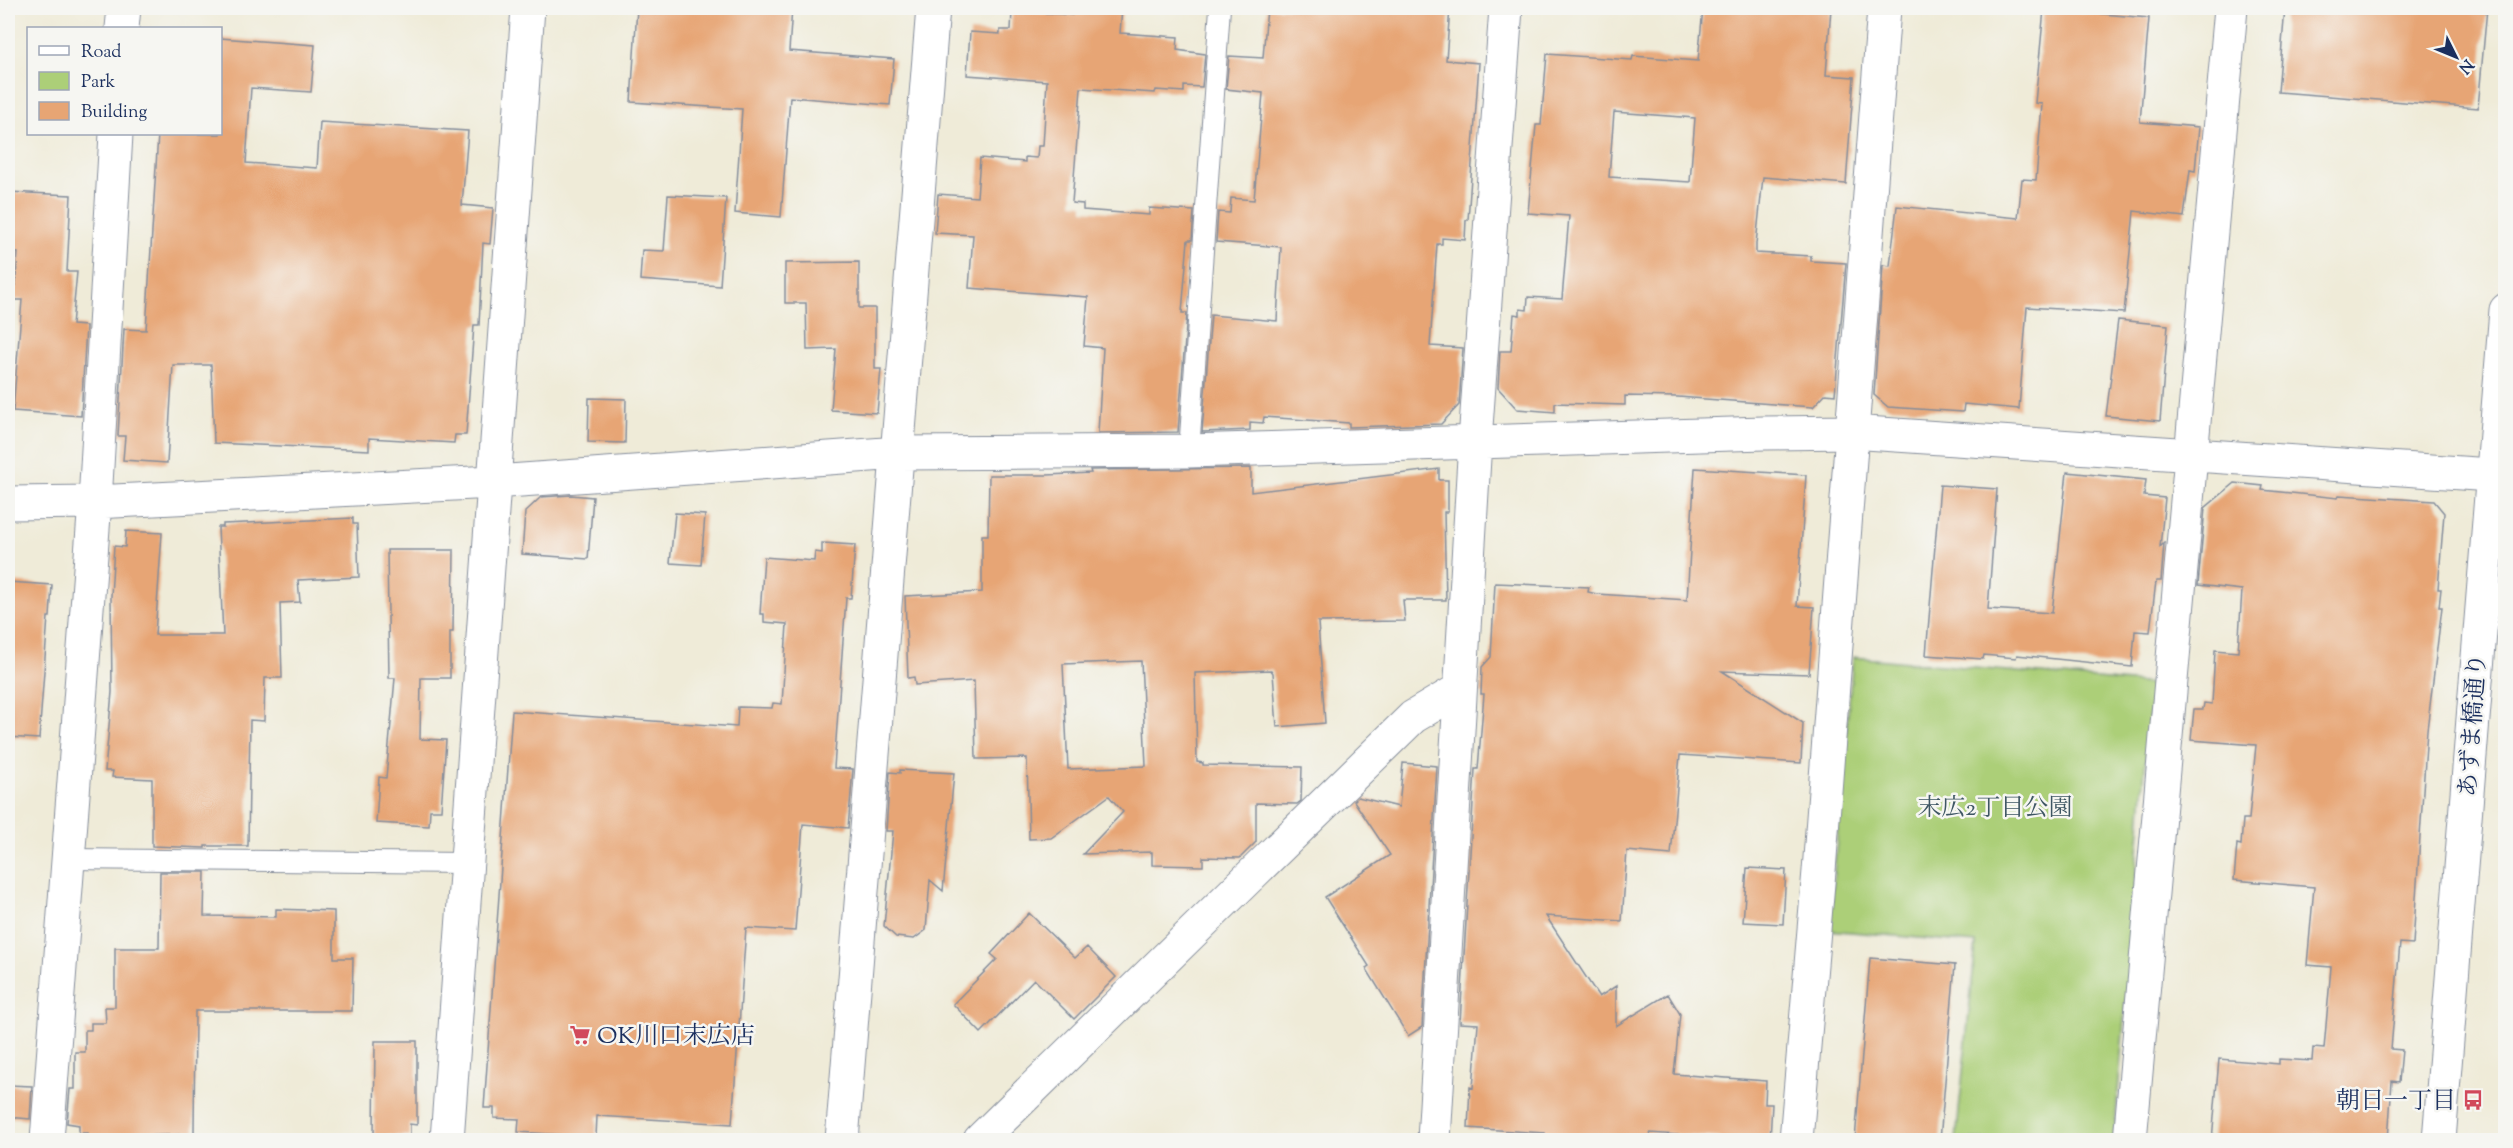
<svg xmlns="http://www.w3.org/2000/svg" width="2513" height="1148" font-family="'Sorts Mill Goudy','Noto Serif JP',serif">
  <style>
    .green { fill: #accf78; stroke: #647f6b; stroke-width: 1.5 }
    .building { fill: #e7a574; fill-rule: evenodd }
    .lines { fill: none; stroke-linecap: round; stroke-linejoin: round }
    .service-casing { stroke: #858d9b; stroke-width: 22 }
    .minor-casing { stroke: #858d9b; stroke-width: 35 }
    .tertiary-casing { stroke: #858d9b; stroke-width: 35 }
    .service { stroke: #fff; stroke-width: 20 }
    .minor { stroke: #fff; stroke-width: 33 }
    .tertiary { stroke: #fff; stroke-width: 33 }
    .labels { text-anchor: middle; stroke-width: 5; stroke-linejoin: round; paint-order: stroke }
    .street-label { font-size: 24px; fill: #1b2f5e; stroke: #f6f6f2 }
    .park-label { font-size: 24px; fill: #3f5764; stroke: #f6f6f2 }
    .poi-label { font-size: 24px; fill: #1b2f5e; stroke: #f6f6f2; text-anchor: start }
  </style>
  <rect width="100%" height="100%" fill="#f6f6f2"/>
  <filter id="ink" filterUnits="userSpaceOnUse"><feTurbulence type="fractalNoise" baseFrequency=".0167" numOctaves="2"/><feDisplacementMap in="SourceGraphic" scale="12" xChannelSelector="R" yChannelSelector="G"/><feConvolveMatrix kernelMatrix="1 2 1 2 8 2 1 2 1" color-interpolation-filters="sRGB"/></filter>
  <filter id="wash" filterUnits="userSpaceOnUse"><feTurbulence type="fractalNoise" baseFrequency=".008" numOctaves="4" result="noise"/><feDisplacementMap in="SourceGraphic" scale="24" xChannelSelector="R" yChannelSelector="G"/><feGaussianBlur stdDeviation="1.35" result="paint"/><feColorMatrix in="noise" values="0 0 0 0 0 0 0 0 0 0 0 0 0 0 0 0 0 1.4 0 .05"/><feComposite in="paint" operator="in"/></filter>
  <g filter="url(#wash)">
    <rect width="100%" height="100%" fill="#efebd8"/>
    <path class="green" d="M1853 657 2152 684 2114 1140H1956L1976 943 1829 930Z"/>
    <g id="blocks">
      <path class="building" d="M637 8H792L789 51 894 59 890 105 790 97 781 217 735 213 742 109 631 102Z
        M1073 8H1122L1120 33 1178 37 1177 50 1205 54 1202 87 1184 86V92L1156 90 1155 93 1081 88 1072 203 1083 204V210L1149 215V208L1194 211 1192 240H1188L1182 313H1187L1178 432 1098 433 1103 348 1084 346 1088 297 969 288 973 235 935 233 938 194 977 197 980 158 1025 162V157L1037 158 1038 146H1043L1047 81 967 75 970 32 1000 34V30H1011L1012 11 1072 15Z
        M1267 8H1450L1446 60 1479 63 1468 220H1466L1465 240 1442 238V244H1437L1430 346 1463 348 1459 405 1441 424 1349 427V423L1264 417 1263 423 1250 422V430L1202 432 1211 315 1277 321 1281 247 1216 242 1218 212 1230 213 1231 198 1254 200 1263 93 1226 89 1229 56 1263 58Z
        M1703 8H1831L1826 75 1854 77 1846 184 1763 177 1756 244V253L1811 256V261L1846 263 1835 395 1825 394 1813 407 1678 397 1625 396V405L1555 403V412L1517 409 1498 388 1500 351H1511L1514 314 1520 315V309L1527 310 1528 297 1562 299 1569 216 1528 213 1536 125H1541L1547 54 1632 60 1633 56 1698 61ZM1614 112 1695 118 1690 182 1609 177Z
        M2285 8H2487L2478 108 2278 92Z
        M2044 9 2149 18 2140 122 2199 127 2195 171 2190 170 2184 217 2134 211 2124 313 2027 307 2019 409 1964 404 1963 412 1888 407 1874 395 1883 265 1890 266 1897 206 2018 218 2022 179 2036 180 2042 104 2035 103Z
        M220 38 315 45 311 92 251 88 246 163 317 168 320 122 468 131 462 205 493 208 490 244 483 243 479 325H474L466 435H455L454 443 369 438V450L214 443 211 365H173L167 463 123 460 125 436H118L124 329 146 330 158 134H220Z
        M8 192 71 195 67 272H77L72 325 86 326 81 416 13 411 22 300H14L18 253 8 252Z
        M668 195 726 198 720 286 640 280 642 250 664 251Z
        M859 262V308H875V369H881L877 413 831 410 836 349 807 350 806 303H785V263Z
        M2118 320 2168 325 2160 421 2106 416Z
        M589 398 626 399 625 443 588 442Z
        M1251 468V492L1439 469V480H1448V512H1444L1446 600H1403L1405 621 1318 622 1325 723 1277 727 1273 673 1271 670 1195 673 1197 762 1203 763V765L1302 767 1301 801 1297 804 1256 803V842L1240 858 1203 857V866L1152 865V852L1083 854 1123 812 1109 796 1051 838 1029 839 1027 758 976 759 974 681 915 685 914 677 908 678 905 596 982 592V535H988L989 475H1047L1091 473 1090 470ZM1141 661 1146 766 1068 769 1063 664Z
        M1695 468 1806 475 1797 606 1814 607 1809 674 1722 671 1803 723 1801 763 1680 755 1671 855 1627 851 1622 921 1546 916 1599 997 1616 986V1026L1668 994 1680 1014 1674 1074 1766 1081 1765 1104H1772L1770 1140H1720V1138L1650 1133 1649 1140H1544L1545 1133 1468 1128 1470 1087 1473 1088 1478 1024 1460 1023 1475 769H1478L1484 694H1481L1482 667 1491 657 1495 583 1589 587 1588 592 1597 594 1687 600Z
        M2067 472 2146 480 2144 496 2165 498 2160 547 2164 543 2161 581H2156L2150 632 2135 631 2132 667 2017 655 2016 658 1984 655 1983 659 1926 655 1940 485 1997 489 1988 609 2052 613Z
        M2235 483 2263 486 2262 490 2338 498 2339 495 2434 501 2444 513 2438 589H2441L2439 607H2442L2427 730 2413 944 2400 943 2391 1049 2402 1050 2399 1082 2392 1081 2388 1140H2212L2219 1059 2279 1064V1059L2312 1061 2313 1048 2324 1049 2331 967 2307 965 2314 887 2234 880 2237 844 2241 845 2243 819H2249L2256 745 2191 740 2194 709H2203L2204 703 2212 704 2215 650 2238 652 2242 590 2198 585 2205 508Z
        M571 495 593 497 588 559 522 554 525 512 541 497Z
        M675 513 705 515 701 565 670 563Z
        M353 518V524H357L359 577 298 580 300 602 280 603 282 678H265L264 721 250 720 248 846H205V848L152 846V779L112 777 113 771H105L112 692 111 596 114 546 125 547 126 531 162 533 155 635H223L218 527H223V524Z
        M822 543 855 545 851 598H846L834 768 853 769 848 828 803 824 795 931 746 928 732 1124 597 1116 596 1137 518 1132 519 1119 494 1118V1108H484L512 711 737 727 738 707 772 708 773 703 782 704 787 624 764 622V614H760L764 557 814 561 815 552 822 553Z
        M387 550H454L453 632H450V678H421L420 739 446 740 441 810H430L429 826 376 823 379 777 386 778 395 678H389Z
        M8 582 52 585 50 617H48L39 739 8 737Z
        M1403 763 1437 766 1422 1027 1408 1036 1366 968 1369 966 1325 897 1390 855 1354 801 1358 797 1399 807Z
        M900 770 954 773 943 891 930 880 926 930 914 939 896 937 884 926 893 831H886L890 772 900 773Z
        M1747 868 1786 870 1783 924 1743 922Z
        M160 872H205L204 916 276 917V909L334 911V958H353L352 1011H195L194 1134 88 1138V1133H79V1125L67 1123 70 1089H75V1052H85V1030H91V1023H106L105 1007H115V948H159Z
        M1029 913 1075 958 1087 947 1116 977 1074 1019 1034 979 981 1033 953 1004 997 959 991 954Z
        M1870 958 1955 965 1940 1140H1855Z
        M375 1041H417V1125L410 1124V1136H374Z
        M8 1085 32 1086 30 1119 8 1117Z"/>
    </g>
  </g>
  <g filter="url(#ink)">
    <use href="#blocks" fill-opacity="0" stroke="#858d9b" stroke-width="1.5"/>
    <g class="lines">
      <g class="service-casing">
        <path id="service" d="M1189 451 1220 8
          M68 859 466 863"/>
      </g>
      <g class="minor-casing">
        <path id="minor" d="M122 28 124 8
          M8 503 95 502 493 482 899 453 1189 451 1764 433 1851 432 2506 476
          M47 1140 95 502 116 134
          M447 1140 528 8
          M842 1140 933 8
          M980 1140 1413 717 1460 689
          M1434 1140 1475 441 1506 8
          M1796 1140 1819 871 1884 8
          M2130 1140 2231 8"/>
      </g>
      <g class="tertiary-casing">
        <path id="tertiary" d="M2439 1140 2506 310"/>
      </g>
      <use href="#service" class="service"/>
      <use href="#minor" class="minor"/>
      <use href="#tertiary" class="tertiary"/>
    </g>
  </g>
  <defs>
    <g id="supermarket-bare" transform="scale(1.62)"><path d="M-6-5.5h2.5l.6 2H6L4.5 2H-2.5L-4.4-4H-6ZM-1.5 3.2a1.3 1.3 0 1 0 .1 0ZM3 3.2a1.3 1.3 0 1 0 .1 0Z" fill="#d1495b" stroke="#f6f6f2" stroke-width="2.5" paint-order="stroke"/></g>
    <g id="bus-bare" transform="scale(1.62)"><path d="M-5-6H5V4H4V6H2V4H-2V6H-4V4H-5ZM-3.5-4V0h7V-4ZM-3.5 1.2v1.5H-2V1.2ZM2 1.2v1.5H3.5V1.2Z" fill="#d1495b" stroke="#f6f6f2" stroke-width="2.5" paint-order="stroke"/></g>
  </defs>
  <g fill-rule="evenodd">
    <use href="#supermarket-bare" x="580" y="1035"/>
    <use href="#bus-bare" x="2473" y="1100"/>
  </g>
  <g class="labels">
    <g class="street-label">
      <text transform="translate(2472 725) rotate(-86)" y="8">あずま橋通り</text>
    </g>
    <g class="park-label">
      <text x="1995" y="815">末広2丁目公園</text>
    </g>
    <g class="poi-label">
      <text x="597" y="1043">OK川口末広店</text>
      <text x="2456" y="1108" text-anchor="end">朝日一丁目</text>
    </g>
  </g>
  <rect width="2513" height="1148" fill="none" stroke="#f6f6f2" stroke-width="30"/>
  <rect x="27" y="27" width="195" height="108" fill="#f6f6f2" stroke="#9ea6b7" stroke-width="1.5"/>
  <rect x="39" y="46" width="30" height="9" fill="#ffffff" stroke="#9ea6b7" stroke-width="1.5"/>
  <text x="81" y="57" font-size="18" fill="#1b2f5e">Road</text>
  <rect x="39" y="72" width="30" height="18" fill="#accf78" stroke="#9ea6b7" stroke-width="1.5"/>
  <text x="81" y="87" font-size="18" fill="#1b2f5e">Park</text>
  <rect x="39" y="102" width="30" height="18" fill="#e7a574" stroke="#9ea6b7" stroke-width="1.5"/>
  <text x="81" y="117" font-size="18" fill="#1b2f5e">Building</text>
  <g transform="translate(2456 57) rotate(133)" stroke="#f6f6f2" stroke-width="4.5" paint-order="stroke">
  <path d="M0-4.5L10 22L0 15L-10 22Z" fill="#1b2f5e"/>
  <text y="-9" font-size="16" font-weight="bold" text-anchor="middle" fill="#1b2f5e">N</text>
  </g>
</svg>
